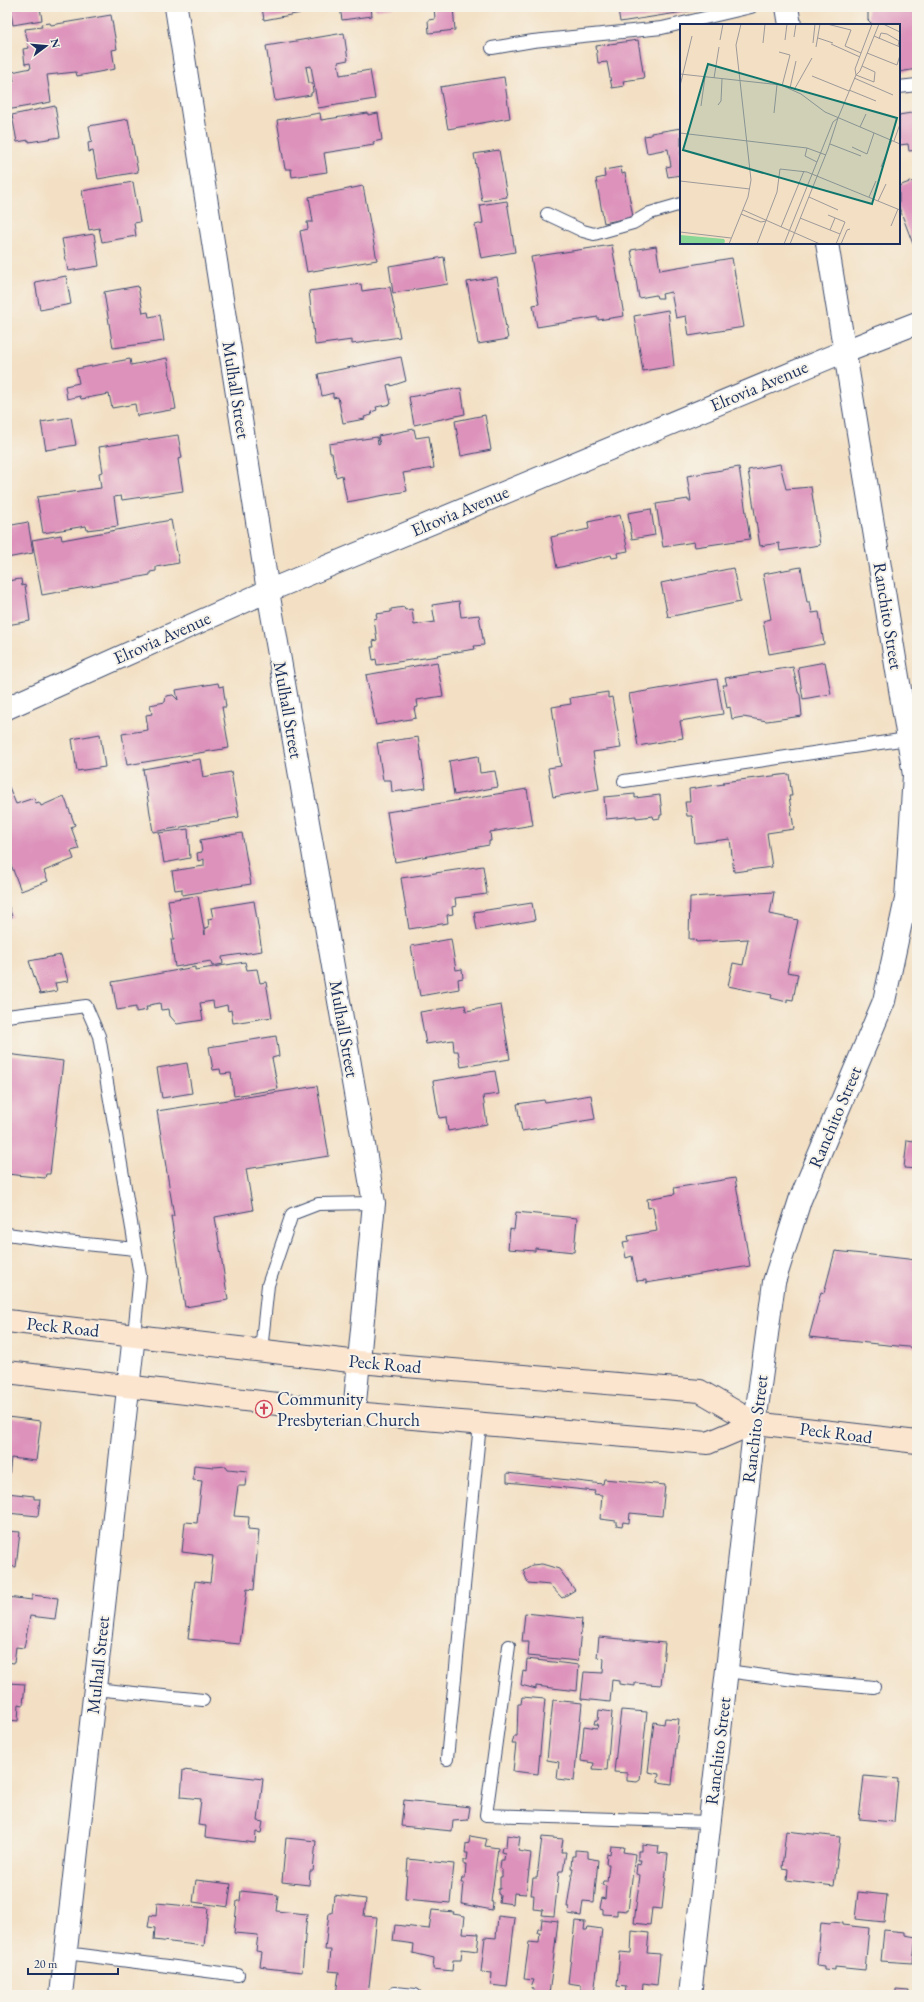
<svg xmlns="http://www.w3.org/2000/svg" width="924" height="2002" font-family="'EB Garamond',serif">
  <style>
    .building { fill: #dd92bb }
    .lines { fill: none; stroke-linecap: round; stroke-linejoin: round }
    .service-casing { stroke: #3b4a6d; stroke-width: 14 }
    .minor-casing { stroke: #3b4a6d; stroke-width: 24 }
    .secondary-casing { stroke: #3b4a6d; stroke-width: 24 }
    .service { stroke: #fff; stroke-width: 12 }
    .minor { stroke: #fff; stroke-width: 22 }
    .secondary { stroke: #fce5cf; stroke-width: 22 }
    .labels { text-anchor: middle; stroke-width: 4; stroke-linejoin: round; paint-order: stroke }
    .street-label { font-size: 18px; fill: #1b2f5e; stroke: #f7f3e8 }
    .poi-label { font-size: 18px; fill: #1b2f5e; stroke: #f7f3e8; text-anchor: start }
    .inset-road { fill: none; stroke: #9d999b; stroke-width: 1 }
    .view { fill: #0f766e; fill-opacity: 0.15; stroke: #0f766e; stroke-width: 2 }
    .inset-edge { fill: none; stroke: #1b2f5e; stroke-width: 2 }
  </style>
  <rect width="100%" height="100%" fill="#f7f3e8"/>
  <filter id="ink" filterUnits="userSpaceOnUse"><feTurbulence type="fractalNoise" baseFrequency=".025" numOctaves="2"/><feDisplacementMap in="SourceGraphic" scale="8" xChannelSelector="R" yChannelSelector="G"/><feConvolveMatrix kernelMatrix="1 2 1 2 8 2 1 2 1" color-interpolation-filters="sRGB"/></filter>
  <filter id="wash" filterUnits="userSpaceOnUse"><feTurbulence type="fractalNoise" baseFrequency=".012" numOctaves="4" result="noise"/><feDisplacementMap in="SourceGraphic" scale="16" xChannelSelector="R" yChannelSelector="G"/><feGaussianBlur stdDeviation="0.9" result="paint"/><feColorMatrix in="noise" values="0 0 0 0 0 0 0 0 0 0 0 0 0 0 0 0 0 1.4 0 .05"/><feComposite in="paint" operator="in"/></filter>
  <g filter="url(#wash)">
    <rect width="100%" height="100%" fill="#f3e0c4"/>
    <g id="blocks">
      <path class="building" d="M10 7H40L42 20 13 25Z
        M262 7H300L301 13 264 20Z
        M340 7H371L372 16 342 20Z
        M375 7H393V8L376 10Z
        M434 7H453L455 30 429 33 428 20 435 19Z
        M608 7H695L696 10 620 22 618 9 609 11Z
        M868 7H917V69L899 72V25H873L868 20Z
        M111 15 117 49 112 50 115 69 77 76 76 72 47 75 51 102 7 110V83L14 81 12 72 31 68 30 63 25 64 23 49 29 48 25 29 42 27 41 24 50 23 51 25Z
        M344 33 348 60 338 62 340 75 370 70 375 99 318 108 311 66 306 67 309 83H312L313 92 311 93V95L275 101 266 46Z
        M638 40 644 78 623 81 624 86 612 88 607 62 598 63 596 46Z
        M504 77 510 118 448 129 440 87Z
        M55 106 60 137 29 142V140L17 142 12 115Z
        M917 112V150L909 151 908 144 899 145V115Z
        M320 113 321 120 368 113V115L378 113 382 140 373 142 374 145 324 153 327 172 292 177 291 169H285L277 120Z
        M128 119 138 172 98 179 93 151 89 152 88 143 92 142 89 126Z
        M681 128V175L668 177 666 167 671 166 668 149 647 153 644 136 651 135V133Z
        M499 150 507 197 482 201 474 154Z
        M621 167 622 174 625 173 633 217 604 223 596 179 605 177 604 170Z
        M912 181 917 192V243L913 244 899 207V186Z
        M133 182 140 222 134 223 136 236 102 242 99 228 89 230 82 191Z
        M363 186 377 260 307 272 300 231 308 229 307 222H313L309 197Z
        M507 201 515 252 481 258 475 225 483 223 480 205Z
        M94 234 99 266 68 271 62 239Z
        M612 245 624 316 598 320V317L537 327 533 305 539 304 531 257Z
        M656 246 660 270 732 258 744 327 689 336 686 316 676 318 671 292 662 294 663 298H657L656 295 639 298 631 250Z
        M444 257 448 284 393 293 389 266Z
        M66 276 71 304 40 310 35 282Z
        M497 277 508 339 478 344 467 282Z
        M361 284 362 291 390 287 400 337 352 344V340L315 345 309 291Z
        M138 286 143 313 148 312 149 317 160 315 164 341 113 348 104 292Z
        M668 310 674 366 643 371 634 316Z
        M401 357 406 381 391 386V384L387 385 391 404 376 407 377 410 371 412 372 415 364 417 365 419 343 423 338 397 333 398V393L322 396 318 374Z
        M167 358 176 409 137 416 135 404 112 408 109 394 81 399 80 396 67 399 65 386 79 383 76 369 130 359 131 365Z
        M461 388 465 414 414 425 409 397Z
        M485 415 491 450 461 456 455 421Z
        M71 417 76 445 46 450 41 422Z
        M414 429 416 438 429 436 434 468 403 473 407 491 347 502 342 475 336 477 332 453H330L329 444 377 437 378 445 380 444 378 436Z
        M178 435 182 458 178 459 183 491 122 500 121 496 114 497 118 526 87 530 86 526 43 533 37 497 101 488 99 473 103 472 99 447Z
        M780 464 786 489 811 487 820 545 780 551 779 543 760 546 748 470Z
        M739 467 750 539 695 547 694 542 663 547 656 504 688 499V501H691L687 476Z
        M651 509 655 535 632 539 628 513Z
        M620 515 628 551 617 553 618 557 612 558 611 555 557 568 551 537 589 529 588 522Z
        M171 520 179 563 156 567V571L150 572V575L42 595 32 540 61 535 62 540Z
        M28 522 33 553 7 558V526Z
        M801 567 807 602H810L812 613 819 612 824 644 769 654 763 621 771 619 763 574Z
        M733 568 740 602 668 617 661 583Z
        M21 579 22 586 25 585 30 621 7 625V581Z
        M459 601 461 617 479 615 484 645 474 646 475 649 437 655 438 656 377 665 376 659 373 660 371 647H374L373 641 377 640 374 619 377 618 376 614 391 612V609L404 607 405 610 412 609 414 625 435 622 432 605Z
        M437 662 443 696 417 700 418 707 414 708 416 718 376 725 366 675Z
        M825 662 831 694 803 699 798 667Z
        M793 667 798 692 800 695 802 716 767 721 743 717 732 719 730 707 727 708 723 685H727L725 678Z
        M717 679 723 714 680 721 683 738 638 746 629 694Z
        M218 683 219 687 223 686 226 707H222L229 748 127 765 122 734 148 730 146 715 152 714 150 705 165 702 166 696 173 695 178 700 176 690Z
        M608 692V698L612 697 621 748 593 752 599 789 553 797 548 768 561 766 552 707 571 704 570 698Z
        M100 734 105 767 77 771 72 739Z
        M418 737 426 788 392 792 391 780H383L377 743Z
        M478 756 480 773 495 771 498 787 454 795 449 761Z
        M200 759 203 777 231 772 239 817 153 832 143 769Z
        M789 774 792 796H789L794 829 767 833 772 867 734 872 730 839 695 843 692 816H687L685 802H690L689 789 724 784 723 782Z
        M9 787 16 804 34 798 36 803 39 802 41 806 64 796 75 825 71 827 79 849 71 851 74 859 44 871 48 881 21 891 7 854V788Z
        M527 789 533 825 490 832 491 841H489V845L395 862 387 812Z
        M635 794V798L660 795 662 815H660V818L654 819 653 816 636 818V816L606 819 604 797Z
        M188 829 190 858 164 863 159 833Z
        M242 833 251 884 182 895V889L175 890 172 871 204 866V859L198 861 197 853 202 852 200 840Z
        M483 866 487 894 455 898 456 906 452 907 453 914 447 915 448 923 409 929 401 878Z
        M774 892 770 914 798 920 787 972 798 974 793 1000 787 999V1002L771 998 772 995 728 986 733 963 743 965 748 939 696 942 695 939H689L690 897Z
        M198 896 205 935V928L209 927 208 919 213 918 211 908 254 901 262 951 222 957 223 964 212 966 211 961 175 967 171 940H174L168 900Z
        M7 901 12 917 7 918Z
        M532 903 535 920 477 930 474 912Z
        M451 939 456 970 462 969 463 978 458 979 459 989 420 996 411 946Z
        M61 955 68 981 55 983 57 991 40 994 29 961Z
        M245 962 247 970 257 969 260 983 266 982 272 1017 233 1023 231 1010 228 1011 227 1005 214 1008 213 1001 200 1003 203 1020 177 1024 170 1016 169 1009 161 1010 160 1003 149 1005V1007H146L147 1010 136 1012V1007L117 1010 112 982 195 967V970Z
        M465 1005 466 1011 501 1005 510 1059 461 1067 458 1051H454L453 1040 426 1044 420 1012Z
        M276 1036 279 1056 272 1058 278 1089 234 1096 231 1073 221 1074 220 1069 213 1070 209 1047Z
        M7 1054 63 1061 50 1174H46L45 1178 7 1174Z
        M187 1063 192 1093 162 1098 157 1068Z
        M495 1071 499 1094 483 1096 487 1124 448 1131 446 1117 439 1118 433 1081Z
        M317 1086 329 1156 246 1169 253 1210 215 1217 228 1300 185 1307 171 1216H174L157 1111Z
        M591 1095 595 1119 522 1131 517 1104 544 1100 545 1102Z
        M914 1138H917V1169L904 1168 907 1140 914 1141Z
        M735 1178 750 1266 646 1283V1280L637 1281 632 1256 626 1258 623 1242 629 1241 628 1236 657 1231 653 1207 648 1208 647 1199 675 1194 674 1188Z
        M516 1212 577 1218 574 1252 535 1248V1251L508 1249 510 1229 514 1230Z
        M835 1251 917 1260V1348L809 1337 821 1292 824 1293Z
        M7 1417 41 1421 36 1461 11 1458 8 1487Z
        M194 1465 214 1467 226 1466 228 1469 247 1471 245 1486H238L234 1516 249 1517 248 1529 259 1530 254 1590 247 1589 240 1644 188 1639 195 1581 210 1583 213 1556 182 1552 185 1522 197 1523 202 1481 193 1480Z
        M507 1473 603 1484 604 1479 665 1485 662 1516 630 1513 629 1523 623 1522 622 1526 616 1525V1521L600 1519 602 1495 594 1494 595 1491 507 1482Z
        M7 1493 34 1496V1499H40L38 1516 7 1513Z
        M7 1531 20 1532 16 1567 7 1566Z
        M542 1564 559 1569 575 1590 562 1598 550 1585 528 1583 523 1570 532 1565Z
        M32 1595 58 1598 55 1619 30 1616 24 1648 16 1647 14 1663 7 1662V1597L32 1600Z
        M525 1613 582 1619 578 1661 528 1656 529 1642H522Z
        M599 1637 665 1643 661 1685 635 1683V1686L619 1684V1681L612 1680 610 1702 581 1699 584 1672 603 1673 604 1658 597 1657Z
        M527 1659 579 1665 577 1691 536 1686V1689L521 1685 523 1671 526 1672Z
        M7 1683 25 1684 23 1705 19 1704 18 1721 9 1720 8 1730Z
        M522 1697 545 1699 538 1774 513 1771 516 1744H512L514 1736H517L518 1704H521Z
        M553 1700 582 1703 574 1781 557 1779 559 1762 547 1760Z
        M599 1710 612 1712 607 1770 593 1769 594 1763 581 1761 584 1726 597 1728 598 1724H594L595 1720H598Z
        M621 1710 647 1712 640 1780 637 1782 627 1781V1773L614 1772Z
        M665 1718 679 1719 672 1784 658 1782 659 1774 648 1772 654 1722 664 1724Z
        M183 1770 263 1779 258 1821 263 1822 261 1833 256 1832 255 1843 205 1837 206 1826 198 1825 201 1799 181 1797Z
        M864 1776 898 1779 894 1822 859 1819Z
        M404 1800 470 1807 468 1820 453 1821 452 1831 401 1826Z
        M786 1831 840 1837 834 1886 787 1880 788 1869 782 1868Z
        M507 1835 520 1837 518 1851 531 1853 526 1894 514 1893 513 1904 499 1902 500 1895 498 1894V1889H500V1877H502V1870L500 1869 501 1860H504L505 1853 501 1852 502 1847H506Z
        M470 1836 487 1839 485 1846 498 1848 491 1902H493L492 1910 462 1904 464 1883H461L462 1878H465L466 1865H464V1860H467L468 1853H465L466 1844 469 1843Z
        M542 1837 563 1839 561 1852H566L563 1871H559L554 1916 542 1915 543 1910 533 1909 534 1895H531L533 1878H537Z
        M286 1838 316 1841 313 1871H310L309 1885 282 1882Z
        M642 1844 659 1846 658 1853 668 1854 662 1909 652 1908 650 1925 634 1923 640 1875 636 1874 637 1864 640 1865 641 1860H638V1851H642Z
        M611 1846 624 1847 623 1852 635 1854 628 1911 617 1910V1915L603 1914V1909L600 1908 602 1898 605 1899 606 1886 602 1885 603 1881H607L609 1864H606L607 1853 610 1854Z
        M575 1850 588 1851V1858L598 1860 594 1902 583 1901 581 1916 568 1914 569 1907H567L573 1868H571L572 1856H575Z
        M408 1859 454 1864 450 1903 405 1899Z
        M196 1880 231 1884 228 1907 193 1902Z
        M241 1891 278 1895 276 1911 307 1914 302 1972 266 1968V1967L260 1966 262 1952 256 1951 258 1935 234 1933 237 1901H240Z
        M858 1892 887 1895 884 1922 855 1919Z
        M334 1895 366 1899 364 1916 377 1917 368 1995H336L339 1972 329 1971 331 1950H325L329 1913H332Z
        M157 1903 208 1908 204 1946 154 1940 155 1928 148 1927 150 1915 156 1916Z
        M432 1910 454 1912 453 1914 465 1916 463 1933 479 1934 477 1951 462 1949 461 1960H453L452 1971 433 1969 434 1958 413 1953 414 1944 393 1941 395 1925 429 1929Z
        M498 1916 515 1918 507 1987 491 1985 492 1973 481 1972 485 1937 496 1938Z
        M542 1919 558 1921 549 1995 533 1994 534 1989 531 1988 534 1980 524 1979 529 1942 539 1943 540 1933H537L538 1929H541Z
        M575 1921 585 1922 584 1930H587L588 1927 602 1929 594 1994 581 1993V1985L568 1983Z
        M831 1922 842 1923V1925L869 1928 865 1970 835 1967V1970L824 1969V1966L817 1965 821 1923 830 1924Z
        M884 1930 905 1932V1935L916 1937 913 1963 881 1961Z
        M632 1931 649 1933 647 1953 660 1954 657 1985 643 1983 642 1995H625L626 1987 617 1986 620 1952 631 1953Z
        M896 1989 909 1990 908 1995H896Z"/>
    </g>
  </g>
  <g filter="url(#ink)">
    <use href="#blocks" fill-opacity="0" stroke="#3b4a6d" stroke-width="1"/>
    <g class="lines">
      <g class="service-casing">
        <path id="service" d="M492 48 533 41 662 28 751 7
          M899 87 917 85
          M547 214 583 231 594 234 633 223 650 213 681 204
          M624 781 907 739
          M903 916 917 919
          M7 1016 86 1006 99 1036 140 1275 134 1335
          M7 1234 66 1242 135 1249
          M261 1351 268 1285 292 1214 318 1204 374 1203
          M509 1646 486 1815 710 1822
          M727 1671 794 1680 874 1687
          M95 1689 203 1700
          M447 1759 480 1424
          M66 1953 238 1975
          M395 1993 415 1995"/>
      </g>
      <g class="minor-casing">
        <path id="minor" d="M176 7 268 591 374 1203 354 1413
          M787 7 790 25
          M7 708 268 591 845 351 917 323
          M61 1995 134 1335
          M690 1995 755 1423 774 1282 800 1200 884 1001 906 899 914 775 827 243"/>
      </g>
      <g class="secondary-casing">
        <path id="secondary" d="M7 1321 359 1362 700 1391 755 1423 917 1442
          M7 1372 354 1413 708 1443 755 1423"/>
      </g>
      <use href="#service" class="service"/>
      <use href="#minor" class="minor"/>
      <use href="#secondary" class="secondary"/>
    </g>
  </g>
  <defs>
    <g id="church-ring" transform="scale(0.9)"><circle r="9.5" fill="#f7f3e8" stroke="#d1495b" stroke-width="1.5"/><path d="M-1.2-6h2.4v3.5h3.3v2.4h-3.3V6h-2.4V-.1h-3.3v-2.4h3.3Z" fill="#d1495b"/></g>
  </defs>
  <g fill-rule="evenodd">
    <use href="#church-ring" x="264" y="1409"/>
  </g>
  <g class="labels">
    <g class="street-label">
      <text transform="translate(759 386) rotate(-23)" y="6">Elrovia Avenue</text>
      <text transform="translate(236 390) rotate(81)" y="6">Mulhall Street</text>
      <text transform="translate(460 511) rotate(-23)" y="6">Elrovia Avenue</text>
      <text transform="translate(888 616) rotate(81)" y="6">Ranchito Street</text>
      <text transform="translate(162 638) rotate(-24)" y="6">Elrovia Avenue</text>
      <text transform="translate(288 710) rotate(80)" y="6">Mulhall Street</text>
      <text transform="translate(344 1029) rotate(80)" y="6">Mulhall Street</text>
      <text transform="translate(835 1117) rotate(-67)" y="6">Ranchito Street</text>
      <text transform="translate(63 1327) rotate(6)" y="6">Peck Road</text>
      <text transform="translate(385 1364) rotate(5)" y="6">Peck Road</text>
      <text transform="translate(755 1429) rotate(-83)" y="6">Ranchito Street</text>
      <text transform="translate(836 1433) rotate(7)" y="6">Peck Road</text>
      <text transform="translate(98 1665) rotate(-84)" y="6">Mulhall Street</text>
      <text transform="translate(718 1751) rotate(-83)" y="6">Ranchito Street</text>
    </g>
    <g class="poi-label">
      <text x="277" y="1405">Community<tspan x="277" dy="21">Presbyterian Church</tspan></text>
    </g>
  </g>
  <g transform="translate(680 24)">
    <rect width="220" height="220" fill="#f3e0c4"/>
    <path d="M0 211 44 215 45 217 44 220H0Z" fill="#88d795"/>
    <path class="inset-road" d="M147 0 171 6 165 22 181 29M203 0 220 8M194 12 220 23M114 13 116 0M138 14 153 19M199 15 201 9 207 10 219 17 218 22M40 16 43 0M105 16 107 0M83 19 85 0M133 19 135 0M151 20 180 33M136 23 140 0M99 28 110 31 102 62M187 29 217 41 220 31M0 50 101 61 121 70 145 88 220 120M176 51 194 58 195 48 182 42M176 51 175 45 192 0M132 52 169 67M34 54 39 23M174 54 213 71M0 62 12 12M110 64 116 37M114 66 132 34M169 66 196 77M38 81 41 77 42 55M21 82 25 53M94 89 97 61M180 103 186 90M0 109 127 124 146 131M214 117 220 100M150 120 181 132M172 123 187 130 194 109M127 124 125 132 137 138M201 143 212 116M0 157 70 165M129 173 158 186M189 173 196 157M198 177 206 160M63 186 140 220M61 190 81 198 86 197M148 191 165 198 156 220M120 194 160 210M211 202 218 185M101 203 124 147M150 206 155 194M0 208 51 214M49 220 68 173 71 156 56 21 61 0M77 220 97 168 100 145 127 148 220 186M104 220 153 98 158 94 176 51 180 47 199 0M110 220 148 125 158 94M161 220 167 206 170 205"/>
    <path class="view" d="M28 40 217 94 192 180 3 126Z"/>
    <rect width="220" height="220" class="inset-edge"/>
  </g>
  <rect width="924" height="2002" fill="none" stroke="#f7f3e8" stroke-width="24"/>
  <g transform="translate(46 46) rotate(74)" stroke="#f7f3e8" stroke-width="3" paint-order="stroke">
  <path d="M0-3L7 15L0 10L-7 15Z" fill="#1b2f5e"/>
  <text y="-6" font-size="11" font-weight="bold" text-anchor="middle" fill="#1b2f5e">N</text>
  </g>
  <path d="M28 1968v6h90v-6" fill="none" stroke="#1b2f5e" stroke-width="2"/>
  <text x="34" y="1968" font-size="12" fill="#1b2f5e" stroke="#f7f3e8" stroke-width="3" paint-order="stroke">20 m</text>
</svg>
